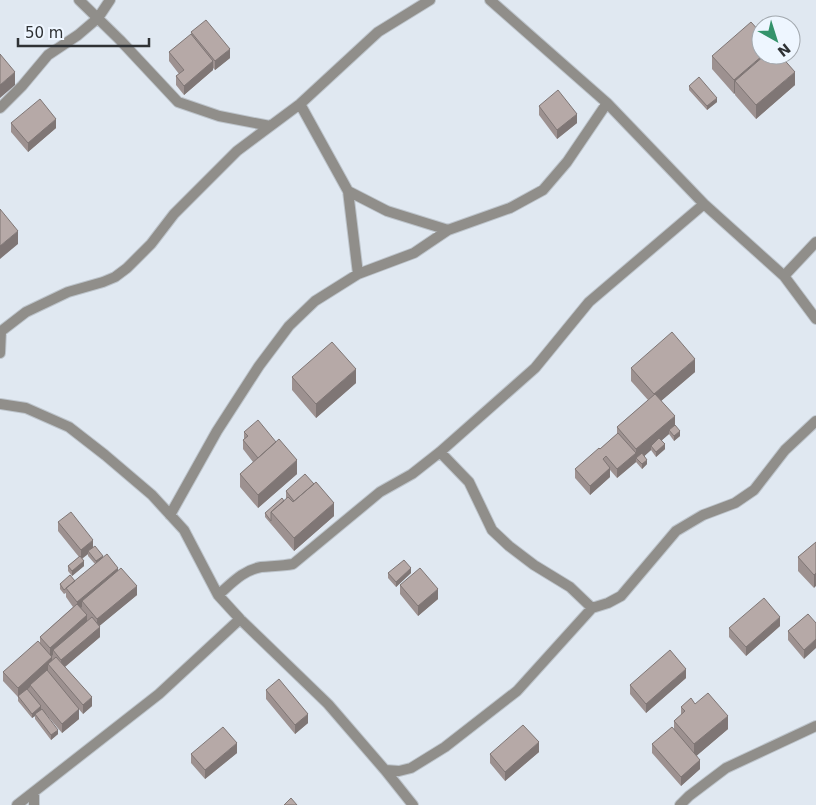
<svg xmlns="http://www.w3.org/2000/svg" width="816" height="805" font-family="'DejaVu Sans',sans-serif">
  <style>
    .lines { fill: none; stroke-linecap: round; stroke-linejoin: round }
    .street-casing { stroke: #bdc4cb; stroke-width: 12 }
    .street { stroke: #908e8a; stroke-width: 10 }
    .wall { fill: #9d9190 }
    .shaded-wall { fill: #7f7675 }
    .building { fill: #b6a9a7; stroke: #7f7675 }
  </style>
  <rect width="100%" height="100%" fill="#e0e8f1"/>
  <g class="lines">
    <g class="street-casing">
      <path id="street" d="M79 0 120 40 178 102 219 116 270 126
        M490 0 607 103
        M300 104 348 191 358 274
        M0 108 22 86 48 55 78 35 98 18 110 0
        M348 191 387 211 448 230
        M784 276 816 242
        M0 332 26 312 68 292 103 282 115 277 127 268 151 244 174 214 237 151 300 104 378 32 430 0
        M0 353 1 331
        M0 404 26 408 69 427 105 455 152 495 184 530 218 595 240 619 328 704 385 770 413 805
        M440 452 469 482 492 530 509 546 534 565 570 587 592 608
        M170 515 217 431 259 366 289 326 315 301 358 274 414 253 448 230 510 208 543 190 567 162 607 103 704 204 784 276 816 319
        M218 595C231 584 243 570 261 567 272 566 282 566 293 564L380 492 412 474 440 452 535 368 589 302 704 204
        M385 770 399 771 411 768 445 747 517 691 592 608 608 603 621 596 676 531 703 515 735 503 754 490 785 450 816 421
        M17 805 159 694 240 619
        M34 805V792
        M680 805 689 796 726 768 816 726"/>
    </g>
    <use href="#street" class="street"/>
  </g>
  <path class="wall" d="M191 32 230 58 215 70 213 68V70L184 95 176 85V76L179 74 169 61V52L191 35Z
    M712 56 795 85 756 119 735 95V93L734 94 712 69Z
    M689 86 717 102 707 110 689 90Z
    M539 106 577 123 557 139 539 115Z
    M11 123 56 128 28 152 11 132Z
    M631 368 695 372 661 401 680 436 674 441 669 434 662 440 665 449 656 457 651 450 644 456 647 464 642 469 636 462 617 478 610 470V477L590 495 575 478V469L600 449 617 434V427L648 400 631 381Z
    M292 377 356 383 316 418 292 390Z
    M244 432 297 474 258 508 240 487V474L253 462 243 449V440L244 439Z
    M286 491 334 516 294 551 265 517V513L286 499Z
    M58 522 93 547 103 558 118 571 137 595 99 626 100 637 65 667 92 706 83 714 77 707 79 719 62 733 46 714 58 734 51 740 35 719V716L32 718 18 701V697L3 681V672L40 644V637L73 607 66 597V593L64 594 60 589V584L75 581 95 564 88 556V554L82 559 84 566 72 576 68 571V566L79 557 58 531Z
    M816 542 814 588 798 571V557Z
    M388 573H411L396 587 388 578Z
    M400 585 438 599 418 616 400 594Z
    M808 614 804 659 788 640V631Z
    M780 626 746 656 729 637V628Z
    M686 678 646 713 630 694V685Z
    M266 690 308 723 295 734 266 699Z
    M695 704 728 729 697 755 700 769 681 786 652 753V744L674 729V721L681 715V707Z
    M539 752 505 781 490 763V754Z
    M237 753 205 779 191 763V754Z"/>
  <path class="shaded-wall" d="M230 49V58L215 70V61Z
    M763 55H773L735 81V93L734 94V80Z
    M213 61V70L184 95V86Z
    M15 72V85L0 98V85Z
    M795 72V85L756 119V105Z
    M717 98V102L707 110V106Z
    M577 114V123L557 139V130Z
    M56 119V128L28 152V143Z
    M18 231V244L0 259V246Z
    M695 359V372L654 407V394Z
    M356 369V383L316 418V404Z
    M675 416V429L669 430V434L653 448 651 446V450L639 461 636 458V449Z
    M680 431V436L674 441V436Z
    M665 444V449L656 457V452Z
    M636 453V462L617 478V469Z
    M297 460V474L258 508V495Z
    M647 460V464L642 469V464Z
    M610 468V477L590 495V486Z
    M334 503V516L294 551V538Z
    M93 540V549L88 551V554L81 559V550Z
    M103 556V560L96 566V561Z
    M84 561V566L72 576V571Z
    M118 568V577L82 601V607L77 611V602Z
    M411 568V573L396 587V582Z
    M816 573V586L814 588V575Z
    M137 586V595L97 628V619Z
    M438 589V599L418 616V606Z
    M87 615V625L53 650V655L50 657V648Z
    M780 617V626L746 656V647Z
    M100 627V637L61 670V660Z
    M816 639V648L804 659V650Z
    M52 657V667L48 664V670L31 686 30 685V687L18 698V688Z
    M686 669V678L646 713V704Z
    M92 697V706L83 714V705Z
    M41 706V711L35 714V716L32 718V714Z
    M79 709V719L62 733V724Z
    M308 714V723L295 734V725Z
    M728 716V729L694 758V744Z
    M58 730V734L51 740V735Z
    M539 742V752L505 781V772Z
    M237 743V753L205 779V770Z
    M700 760V769L681 786V777Z"/>
  <path class="building" d="M206 20 230 49 215 61 191 32Z
    M751 22 761 33V55H763L734 80 712 56Z
    M191 34 213 61 184 86 176 76 184 70 169 52Z
    M0 54 15 72 0 85Z
    M765 55H780L795 72 756 105 735 81Z
    M699 77 717 98 707 106 689 86Z
    M558 90 577 114 557 130 539 106Z
    M40 99 56 119 28 143 11 123Z
    M0 209 18 231 0 246Z
    M672 332 695 359 654 394 631 368Z
    M332 342 356 369 316 404 292 377Z
    M655 394 675 416 636 449 617 427Z
    M258 420 276 442 258 458 243 440 248 436 244 432Z
    M675 425 680 431 674 436 669 430Z
    M618 433 636 453 617 469 606 456 603 459 610 468 590 486 575 469 599 448 600 449Z
    M659 438 665 444 656 452 651 446Z
    M279 439 297 460 258 495 240 474Z
    M642 453 647 460 642 464 636 458Z
    M305 474 314 484 294 501 286 491Z
    M316 482 334 503 294 538 271 512 288 497 293 502Z
    M282 498 284 501 271 512V521L265 513Z
    M71 512 93 540 81 550 58 522Z
    M816 542V573L814 575 798 557Z
    M95 546 103 556 96 561 88 551Z
    M107 554 118 568 77 602 66 588Z
    M80 556 84 561 72 571 68 566Z
    M404 560 411 568 396 582 388 573Z
    M121 568 137 586 97 619 82 601Z
    M420 568 438 589 418 606 400 585Z
    M70 575 75 581 64 590 60 584Z
    M764 598 780 617 746 647 729 628Z
    M77 604 87 615 50 648 40 637Z
    M808 614 816 623V639L804 650 788 631Z
    M92 617 100 627 61 660 53 650Z
    M38 641 52 657 18 688 3 672Z
    M670 650 686 669 646 704 630 685Z
    M56 657 92 697 83 705 48 664Z
    M47 670 79 709 62 724 30 685Z
    M279 679 308 714 295 725 266 690Z
    M27 689 41 706 32 714 18 696Z
    M708 693 728 716 694 744 674 721 685 711 681 707 691 698 695 704Z
    M42 709 58 730 51 735 35 714Z
    M523 725 539 742 505 772 490 754Z
    M223 727 237 743 205 770 191 754Z
    M672 727 700 760 681 777 652 744Z
    M291 798 297 805H284Z"/>
  <g transform="translate(776 40) rotate(141)"><circle r="24" fill="#eef6ff" stroke="#a2a8ae"/>
  <path d="M0-4L9 19L0 12L-9 19Z" fill="#34936b"/>
  <text y="-8" font-size="14" font-weight="bold" text-anchor="middle" fill="#2f3235">N</text>
  </g>
  <path d="M18 38v8h131v-8" fill="none" stroke="#2f3235" stroke-width="2.5"/>
  <text x="25" y="38" font-size="15" fill="#2f3235" stroke="#eef6ff" stroke-width="4" paint-order="stroke">50 m</text>
</svg>
